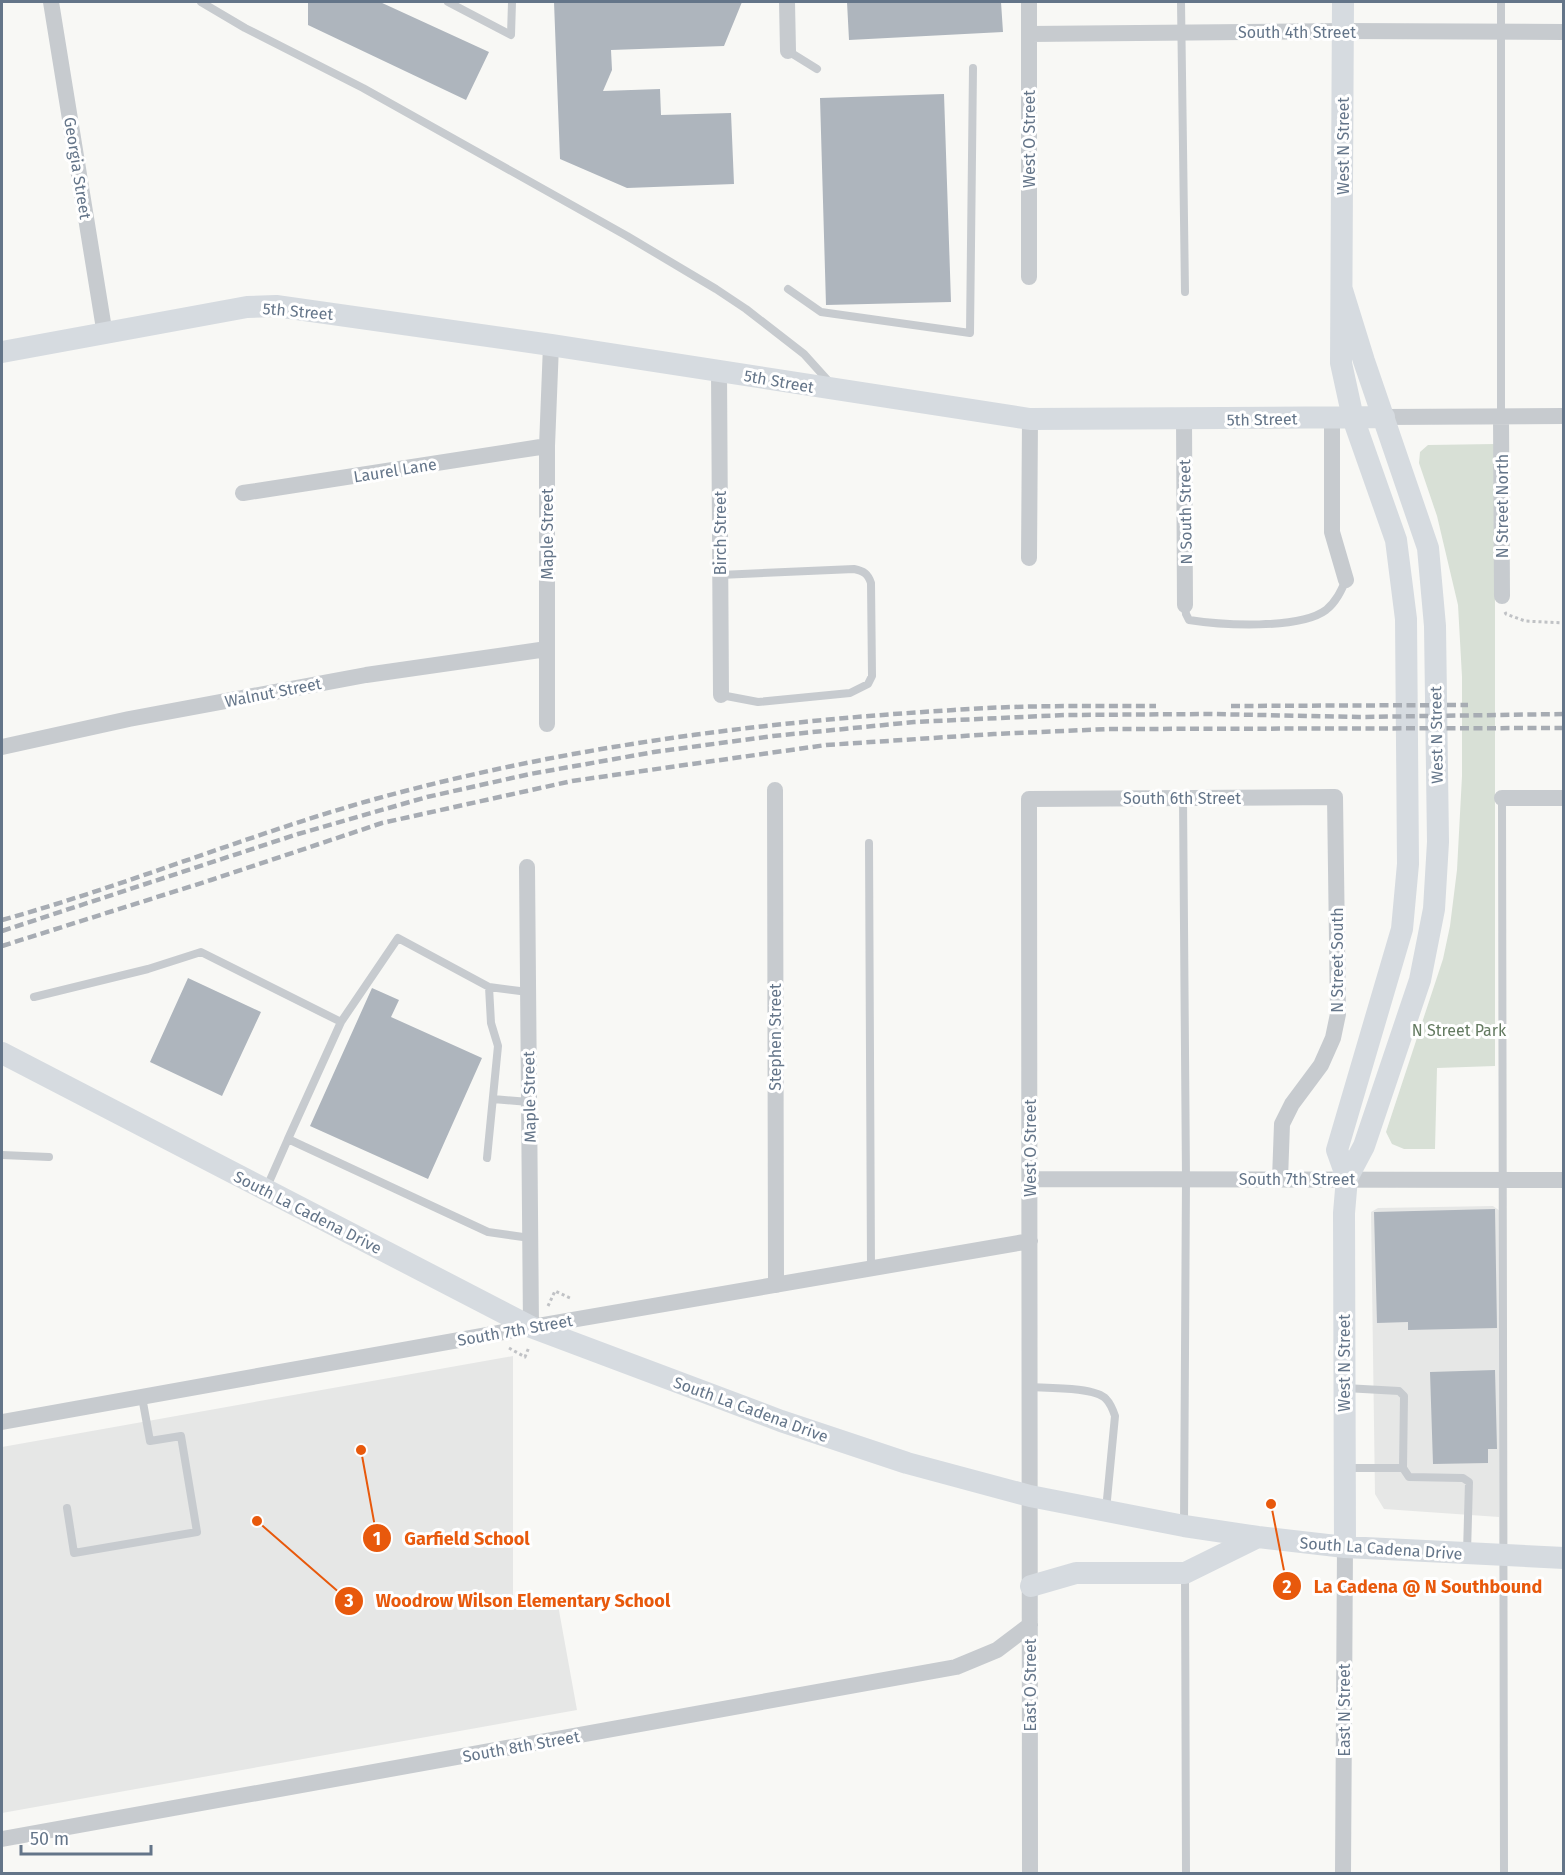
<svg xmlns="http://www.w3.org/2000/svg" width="1565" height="1875" font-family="'Fira Sans',sans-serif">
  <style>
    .built { fill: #e6e7e6 }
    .green { fill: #d8e0d6 }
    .building { fill: #aeb5bd }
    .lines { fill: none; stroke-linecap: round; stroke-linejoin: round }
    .path { stroke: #c0c2c5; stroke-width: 3; stroke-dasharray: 3 3; stroke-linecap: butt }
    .lane { stroke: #c7cbcf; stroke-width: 8 }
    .street { stroke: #c7cbcf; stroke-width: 16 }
    .secondary { stroke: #d6dbe0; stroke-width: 22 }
    .rail { stroke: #a7acb3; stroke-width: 4.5; stroke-dasharray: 9 4.5; stroke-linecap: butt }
    .labels { text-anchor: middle; stroke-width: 6; stroke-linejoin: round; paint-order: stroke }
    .street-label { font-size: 16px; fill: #647589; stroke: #fff }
    .park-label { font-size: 16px; fill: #637a60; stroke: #fff }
    .leader { fill: none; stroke: #e8590c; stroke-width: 2 }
    .callout-dot { fill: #e8590c; stroke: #fff; stroke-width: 2 }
    .mark-label { font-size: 18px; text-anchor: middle; font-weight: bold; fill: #fff }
    .callout-label { font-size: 18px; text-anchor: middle; font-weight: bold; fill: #e8590c; stroke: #fff; stroke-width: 6; stroke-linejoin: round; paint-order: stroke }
  </style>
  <rect width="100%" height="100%" fill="#f8f8f5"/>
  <path class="built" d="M1493 1206 1500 1211 1499 1517 1384 1509 1375 1494 1371 1212 1378 1208Z
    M513 1356V1601L556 1594 577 1710 2 1813V1447Z"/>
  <path class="green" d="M1495 444V1066L1437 1068 1435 1149H1404L1392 1144 1386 1132 1443 959 1450 926 1457 870 1462 776V677L1458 605 1437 516 1419 463 1420 452 1428 445Z"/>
  <path class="building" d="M308 2H380L489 52 466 100 308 25Z
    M554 2H742L724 46 611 50 612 70 603 91 660 89 661 115 731 113 734 184 627 188 560 159Z
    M847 2H1001L1003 32 849 40Z
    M944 94 951 302 826 305 820 98Z
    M188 978 261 1012 222 1096 150 1062Z
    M372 988 399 1000 391 1017 482 1058 428 1179 310 1126Z
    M1495 1209 1497 1328 1408 1330V1322L1377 1323 1374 1212Z
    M1495 1370 1497 1449H1488V1463L1433 1464 1430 1372Z"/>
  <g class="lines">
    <path class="path" d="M1505 612 1506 614 1525 621 1564 623
      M548 1306 555 1291 572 1299
      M509 1348 525 1357 529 1347"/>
    <path class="lane" d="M201 2 245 28 363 88 627 236 716 289 746 309 804 354 831 384
      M448 2 511 35 512 2
      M1181 2 1185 292
      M1501 2V416
      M788 51 817 69
      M788 289 821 312 970 333 973 68
      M720 575 854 569C864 571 868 574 871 583L872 676 868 684 850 693 758 702 721 695
      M1185 605 1186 614 1189 620C1221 625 1299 630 1326 610 1336 602 1341 591 1346 580
      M1183 798 1186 1179 1184 1525
      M1502 798 1504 1874
      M869 843 871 1268
      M34 997 148 969 201 952 341 1022 398 938 489 987 528 992
      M493 1099 529 1102
      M288 1139 341 1022
      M2 1155 49 1157
      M487 1158 498 1046 491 1023 489 987
      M266 1189 288 1139 488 1232 530 1238
      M1030 1387C1047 1388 1096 1387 1106 1399 1111 1404 1113 1410 1115 1416L1106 1510
      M1345 1388 1399 1391 1404 1396 1403 1468 1409 1477 1463 1478 1469 1482 1467 1552
      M1347 1468H1403
      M67 1508 74 1553 197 1532 181 1436 150 1441 142 1397
      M1185 1573 1186 1874"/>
    <path class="street" d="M51 2 105 335
      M787 2 788 51
      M1030 34 1344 31 1564 32
      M1029 277V2
      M719 371 721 695
      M1501 416 1502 596
      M1384 417 1564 416
      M1332 418V532L1346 580
      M1184 420 1185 605
      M243 493 547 446
      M1029 558 1030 419
      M547 724V446L551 345
      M2 747 129 719 366 675 547 649
      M775 790 776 1285
      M1502 798H1564
      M527 867 531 1327
      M1030 1179 1564 1180
      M2 1422 531 1327 1030 1241
      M2 1839 956 1667 997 1650 1030 1625
      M1030 1874 1029 799 1335 797 1338 1014 1333 1038 1321 1065 1292 1104 1282 1124 1280 1179
      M1343 1874 1345 1547"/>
    <path class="secondary" d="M1343 2 1341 363 1353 418 1396 540 1406 619 1408 864 1402 929 1337 1150 1347 1178
      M1342 290 1364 361 1428 548 1435 626 1438 842 1434 909 1420 980 1364 1146 1347 1178 1344 1213 1345 1547
      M2 352 247 307 276 306 551 345 1030 419 1384 417
      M2 1053 531 1327 781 1421 907 1463 1030 1496 1184 1526 1258 1537 1345 1547 1564 1558
      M1031 1586 1076 1573H1185L1258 1537"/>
    <path class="rail" d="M1231 706 1468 705
      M2 920C139 882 271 825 409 790 587 744 771 721 954 710 1022 705 1089 706 1156 706
      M2 931 298 834 427 797 530 774 654 752 773 736 914 722 1065 715 1211 714 1359 717 1564 714
      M2 946 211 880 382 823 572 781 826 745 994 734 1109 729 1564 728"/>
  </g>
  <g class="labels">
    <g class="street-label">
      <text x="1297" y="38">South 4th Street</text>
      <text transform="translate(1029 139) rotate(-90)" y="6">West O Street</text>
      <text transform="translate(1343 146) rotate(-90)" y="6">West N Street</text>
      <text transform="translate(78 168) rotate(81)" y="6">Georgia Street</text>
      <text transform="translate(298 311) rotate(5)" y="6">5th Street</text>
      <text transform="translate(779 381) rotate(10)" y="6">5th Street</text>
      <text transform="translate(1262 419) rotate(-1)" y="6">5th Street</text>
      <text transform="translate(395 470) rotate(-9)" y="6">Laurel Lane</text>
      <text transform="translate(1502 506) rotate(-90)" y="6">N Street North</text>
      <text transform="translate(1185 512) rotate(-91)" y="6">N South Street</text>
      <text transform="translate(720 533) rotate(-90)" y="6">Birch Street</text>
      <text transform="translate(547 534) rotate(-90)" y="6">Maple Street</text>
      <text transform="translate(273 692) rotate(-11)" y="6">Walnut Street</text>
      <text transform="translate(1436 735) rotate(-91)" y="6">West N Street</text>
      <text x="1182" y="804">South 6th Street</text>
      <text transform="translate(1337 960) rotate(-90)" y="6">N Street South</text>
      <text transform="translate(775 1037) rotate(-90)" y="6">Stephen Street</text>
      <text transform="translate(529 1097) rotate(-91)" y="6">Maple Street</text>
      <text transform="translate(1030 1148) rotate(-90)" y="6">West O Street</text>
      <text x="1297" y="1185">South 7th Street</text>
      <text transform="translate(308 1212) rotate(27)" y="6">South La Cadena Drive</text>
      <text transform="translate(515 1330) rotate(-10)" y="6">South 7th Street</text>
      <text transform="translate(1344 1363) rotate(-90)" y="6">West N Street</text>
      <text transform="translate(751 1409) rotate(20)" y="6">South La Cadena Drive</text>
      <text transform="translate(1381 1548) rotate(4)" y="6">South La Cadena Drive</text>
      <text transform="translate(1030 1685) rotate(-90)" y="6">East O Street</text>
      <text transform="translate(1344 1710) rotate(-90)" y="6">East N Street</text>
      <text transform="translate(521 1746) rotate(-10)" y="6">South 8th Street</text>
    </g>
    <g class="park-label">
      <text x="1459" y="1036">N Street Park</text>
    </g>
  </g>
  <path class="leader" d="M361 1450L377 1538M1271 1504L1287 1586M257 1521L349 1601"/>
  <g class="callout-dot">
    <circle cx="361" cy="1450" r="6"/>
    <circle cx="1271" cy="1504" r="6"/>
    <circle cx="257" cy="1521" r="6"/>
    <circle cx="377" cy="1538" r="15"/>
    <circle cx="1287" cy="1586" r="15"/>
    <circle cx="349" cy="1601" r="15"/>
  </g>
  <g class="mark-label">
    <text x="377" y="1545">1</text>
    <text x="1287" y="1593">2</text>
    <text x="349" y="1607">3</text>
  </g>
  <g class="callout-label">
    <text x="467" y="1545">Garfield School</text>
    <text x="1428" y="1593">La Cadena @ N Southbound</text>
    <text x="523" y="1607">Woodrow Wilson Elementary School</text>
  </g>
  <rect width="1565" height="1875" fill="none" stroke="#647589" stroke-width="6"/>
  <path d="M21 1845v9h130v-9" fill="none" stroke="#647589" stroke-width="3"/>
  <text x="30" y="1845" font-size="18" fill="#647589" stroke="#ffffff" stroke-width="4.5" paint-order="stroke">50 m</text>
</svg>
